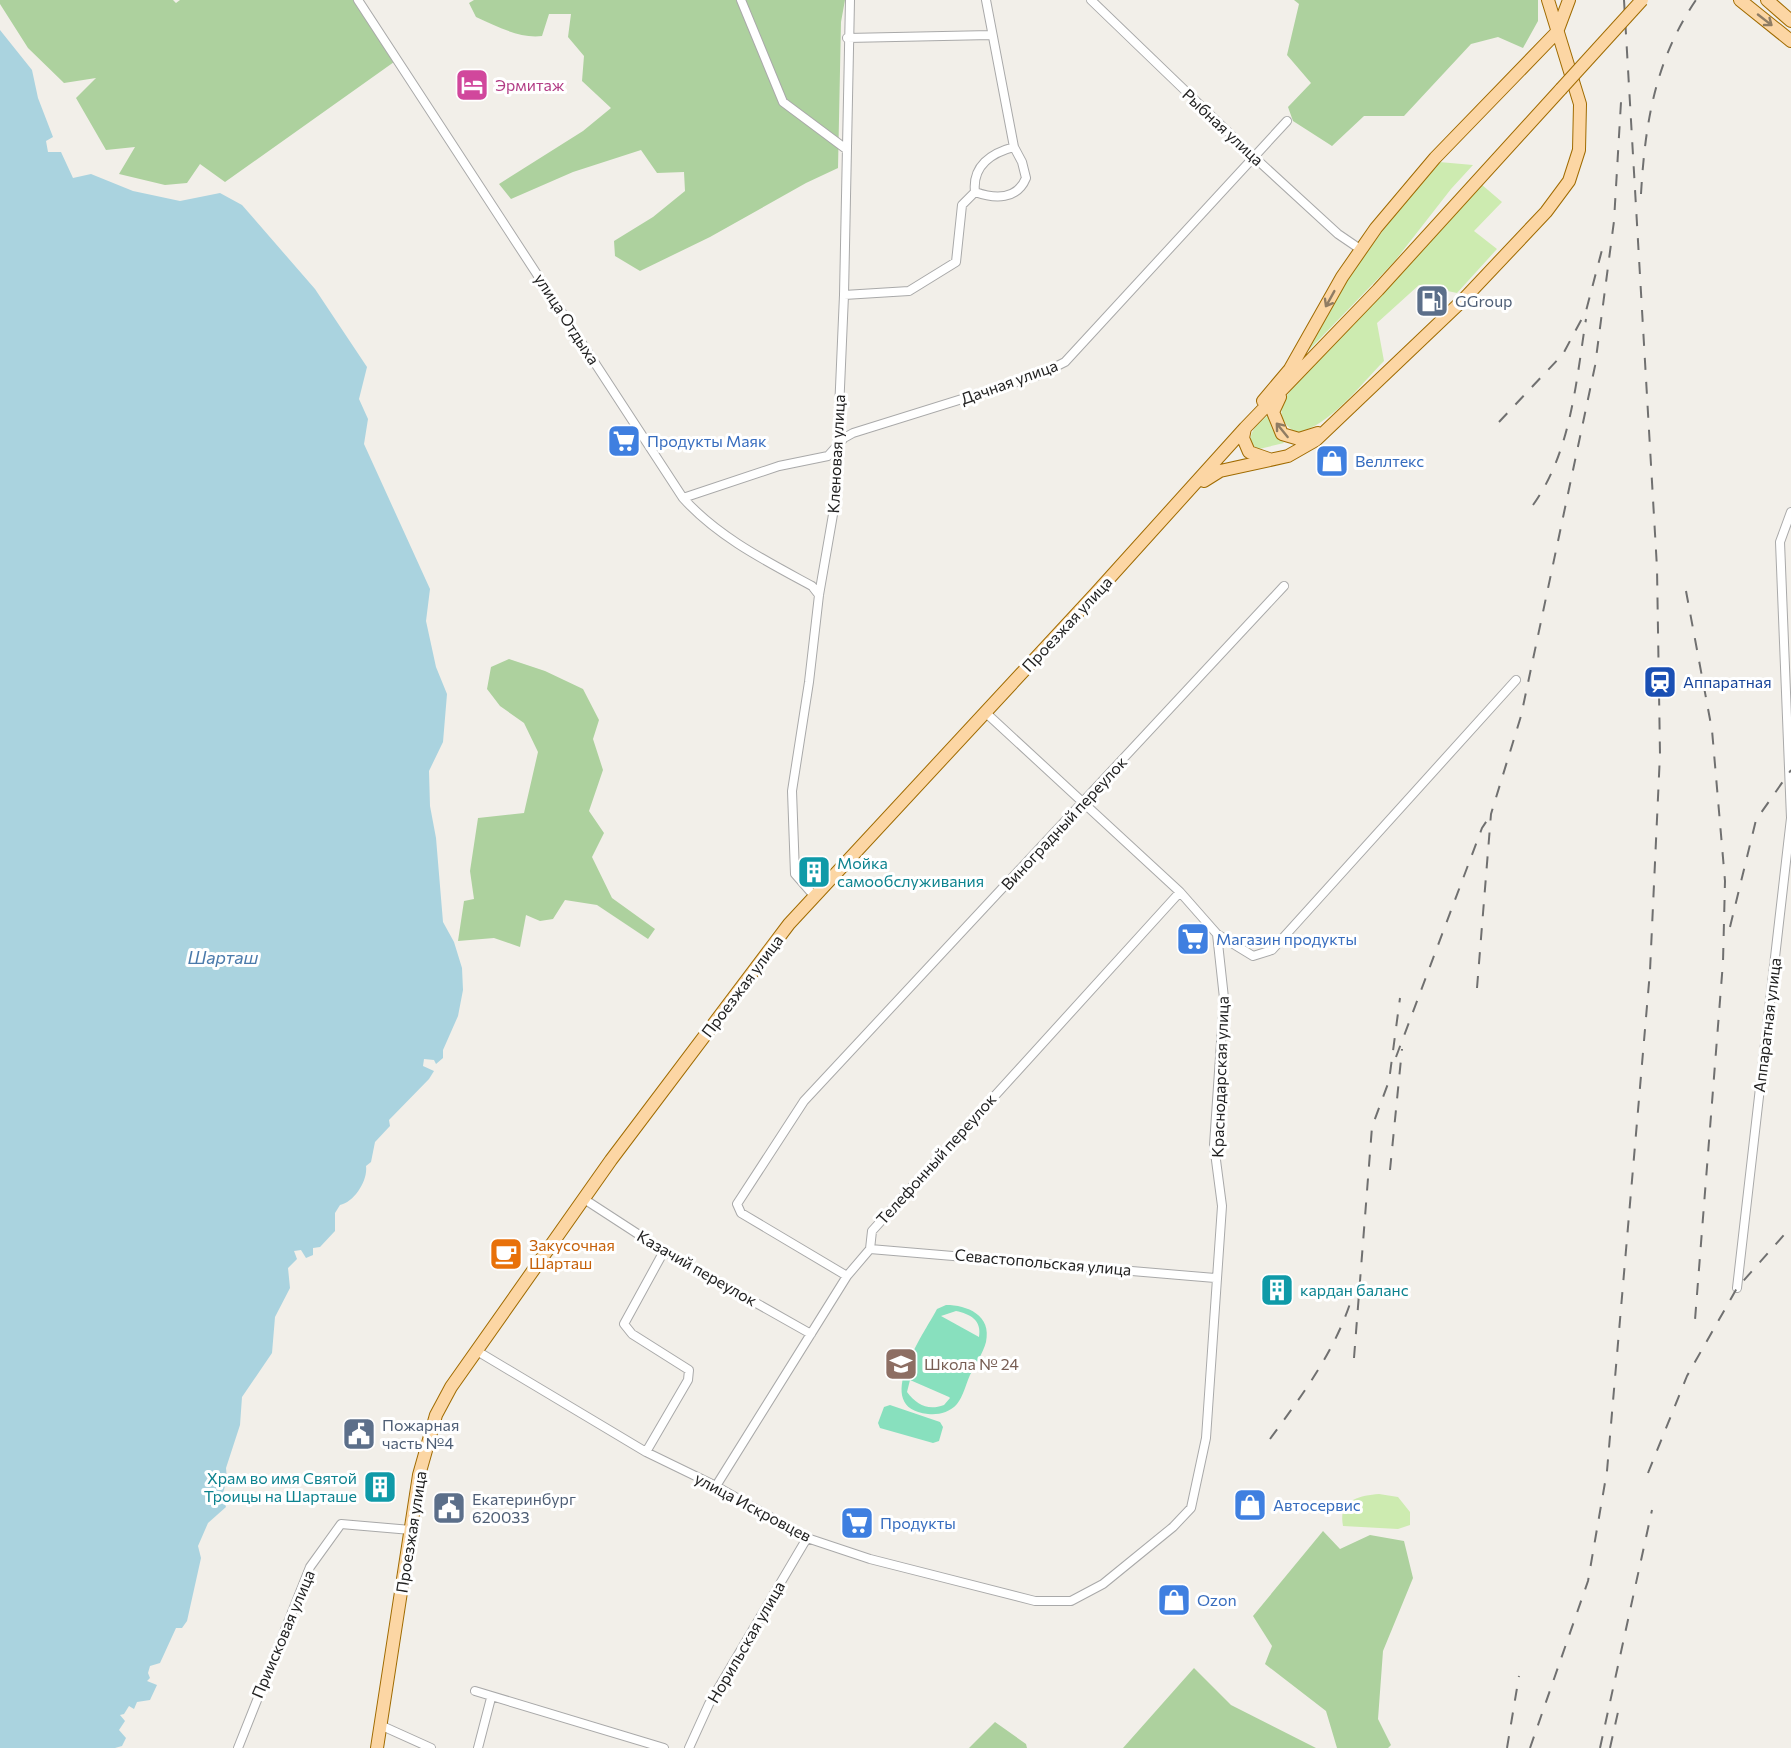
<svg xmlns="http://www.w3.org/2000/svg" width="1791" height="1748" font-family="Commissioner,sans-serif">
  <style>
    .grass { fill: #cdebb0 }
    .forest { fill: #add19e }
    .pitch { fill: #88e0be; fill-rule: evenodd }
    .water { fill: #aad3df }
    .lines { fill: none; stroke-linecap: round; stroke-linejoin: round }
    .street-casing { stroke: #a9a9a9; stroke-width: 10 }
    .primary-casing { stroke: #a06b00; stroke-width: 14 }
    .street { stroke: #fff; stroke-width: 8 }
    .primary { stroke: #fcd6a4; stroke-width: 12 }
    .rail { stroke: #707070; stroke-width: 2; stroke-dasharray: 12 12; stroke-linecap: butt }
    .primary-bridge-casing { stroke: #a06b00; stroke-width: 14; stroke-linecap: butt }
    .primary-bridge { stroke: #fcd6a4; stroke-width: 12 }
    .oneway { stroke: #8f7c63 }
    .labels { text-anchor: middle; stroke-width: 6; stroke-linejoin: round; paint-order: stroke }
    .hotel-label { font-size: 16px; fill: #b23c85; stroke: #fff; text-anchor: start }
    .street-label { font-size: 16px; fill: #222; stroke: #fff }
    .service-label { font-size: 16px; fill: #4e5e75; stroke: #fff; text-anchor: start }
    .shop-label { font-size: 16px; fill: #366cbe; stroke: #fff; text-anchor: start }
    .transit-label { font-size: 16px; fill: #164399; stroke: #fff; text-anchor: start }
    .culture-label { font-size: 16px; fill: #0d838f; stroke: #fff; text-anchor: start }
    .food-label { font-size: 16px; fill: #c56008; stroke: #fff; text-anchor: start }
    .education-label { font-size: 16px; fill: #785e54; stroke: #fff; text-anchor: start }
    .water-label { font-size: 18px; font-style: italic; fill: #4a7aab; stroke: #fff }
  </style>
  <rect width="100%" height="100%" fill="#f2efe9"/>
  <path class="grass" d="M1439 162 1473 165 1451 189 1394 262 1308 351 1352 272 1402 205Z
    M1481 184 1502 202 1474 231 1497 249 1457 293 1419 285 1377 323 1384 361C1359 386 1332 424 1297 433 1277 422 1278 407 1291 390L1391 276Z
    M1268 415 1272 429 1284 443 1259 449 1251 445C1248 431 1258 424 1268 415Z
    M1379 1494 1398 1497 1410 1512V1525L1398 1529 1343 1526C1338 1500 1358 1496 1379 1494Z"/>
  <path class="forest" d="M0 0H173L176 3 180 0H353L394 62 225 182 200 164 187 183 165 185 119 174 135 147 106 150 76 98 96 78 64 83 28 48 0 4Z
    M474 0H845L841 22 838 168 806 183 710 237 640 271 615 256 614 241 653 217 685 191 684 172 657 173 641 150 573 172 511 199 499 184 583 131 611 108 582 81 584 56 568 37 571 14H549L542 36C520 39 496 26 476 17L469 3Z
    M1294 0H1538V21L1523 48 1498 37 1471 44 1404 116H1364L1332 146 1293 121 1288 107 1311 83 1287 55 1299 4Z
    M509 659 545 671 583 689 599 720 593 739 603 770 589 811 604 833 592 857 612 898 655 929 648 939 597 905 565 900 553 919 540 921 526 915 520 947 494 938 458 941 464 901 474 899 470 871 478 818 524 813 538 752 524 723 500 706 487 689 491 667Z
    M1323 1531 1340 1549 1370 1535 1404 1541 1413 1578 1383 1651 1378 1719 1391 1745 1388 1748H1337L1326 1711 1265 1664 1272 1646 1253 1616Z
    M1194 1668 1231 1705 1316 1748H1123Z
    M995 1722 1026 1744 1027 1748H969Z"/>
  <path class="pitch" d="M946 1305C967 1305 992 1315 986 1342 983 1353 975 1365 970 1375 966 1384 963 1397 957 1404 949 1413 938 1415 928 1414 870 1408 924 1334 937 1309ZM956 1311C970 1314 982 1320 979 1337L941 1316ZM910 1380 949 1397 950 1398 944 1405C928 1411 917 1405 907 1392Z
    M890 1405 940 1422 943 1427 939 1441 933 1443 880 1428 878 1423 884 1407Z"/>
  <path class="water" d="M0 30 32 70 38 98 53 137 46 141 48 152H61L73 178 91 174 133 191 180 201 220 193 242 205 315 289 367 367 359 399 368 419 364 444 430 589 426 621 436 667 447 694 443 742 429 771 430 806 436 838 443 922 454 942 462 968 463 990 458 1016 443 1050V1058L436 1064 434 1060 424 1059 423 1066 434 1071 429 1079 389 1120 390 1126 375 1142 371 1162 366 1166C368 1181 354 1202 340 1205L335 1213V1231L320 1247 313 1248V1255L306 1258 301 1250 294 1251 297 1259 288 1268 290 1288 275 1317 272 1353 242 1397 240 1425 226 1468 227 1480 222 1496 226 1507 208 1523 198 1546 201 1558 187 1621 182 1628H176L160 1663 150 1666 148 1673 150 1678 147 1681 157 1685 150 1700 137 1702 134 1709 129 1706 124 1714 120 1715 125 1721 119 1730 126 1738 122 1746 115 1748H0Z"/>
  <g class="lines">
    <g class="street-casing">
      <path id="street" d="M358 0 683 498C718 537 766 561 812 586L819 595
        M741 0 783 102 846 149
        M1091 0 1253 156 1338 234 1360 249
        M847 38 991 35
        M975 192C995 199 1017 200 1026 178L1022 162 1014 147 986 0
        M975 192C972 166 991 153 1014 147
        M844 295 909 291 956 262 962 205 975 192
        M683 498 779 466 828 456 844 438 853 433 1039 375 1065 362 1287 121
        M985 712 1180 892 1217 934
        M815 897 795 874 792 791 809 682 819 595 835 503 844 295 850 0
        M584 1199 664 1251 811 1334
        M870 1249 1215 1278
        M847 1276 741 1213 737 1204 804 1101 1284 586
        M1737 1288 1791 818 1780 542 1791 512
        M477 1351 646 1452 716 1486 807 1538 870 1559 1035 1601H1071L1103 1584 1173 1527 1191 1508 1206 1438 1222 1206 1214 1145 1224 998 1217 934 1253 956 1272 950 1516 680
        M646 1452 688 1380 689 1370 632 1334 624 1324 664 1251
        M716 1486 847 1276 870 1249 872 1231 1180 892
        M475 1691 664 1748
        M380 1725 431 1748
        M238 1748 310 1567 341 1524 411 1530
        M478 1748 491 1698
        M689 1748 709 1704 807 1538"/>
    </g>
    <g class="primary-casing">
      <path id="primary" d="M1740 0 1791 41
        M1767 0 1791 21
        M1280 397 1273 412 1282 434 1299 439 1318 433
        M1263 401 1290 369 1342 277 1376 228 1435 158 1557 32 1569 0
        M1245 428 1243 438 1249 452 1269 459
        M1204 481 1220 471 1288 456 1316 440 1462 301 1546 212 1569 181 1579 150 1580 104 1548 0
        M377 1748 419 1475 436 1415 451 1387 611 1160 789 924 1096 593 1245 428 1378 290 1561 89"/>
    </g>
    <use href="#street" class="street"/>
    <use href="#primary" class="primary"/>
    <path class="rail" d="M1641 194C1645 124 1655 60 1696 0
      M1499 422 1563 354 1586 311 1603 246
      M1533 505C1571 452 1576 382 1586 319
      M1686 591 1712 730 1725 881 1723 962 1695 1320
      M1730 927 1756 820 1791 770
      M1477 988 1491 814 1521 716 1595 366 1614 221 1621 102
      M1396 1057 1482 828 1488 819
      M1390 1170 1402 1049
      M1354 1358 1372 1127 1389 1081 1400 998
      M1270 1439C1303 1394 1337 1349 1353 1294
      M1648 1473 1687 1376 1737 1288 1791 1227
      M1507 1748 1519 1676
      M1530 1748 1588 1581 1607 1471 1650 971 1660 754 1657 568 1624 0
      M1600 1748 1652 1510
      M1610 1748 1620 1703"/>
    <g class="primary-bridge-casing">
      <path id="primary-bridge" d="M1561 89 1642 0"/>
    </g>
    <use href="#primary-bridge" class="primary-bridge"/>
  </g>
  <defs><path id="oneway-shaft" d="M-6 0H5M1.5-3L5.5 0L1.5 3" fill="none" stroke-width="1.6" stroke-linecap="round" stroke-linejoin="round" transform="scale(1.5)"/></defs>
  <g class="oneway">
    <use href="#oneway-shaft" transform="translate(1765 20) rotate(38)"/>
    <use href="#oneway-shaft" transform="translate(1330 299) rotate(119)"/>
    <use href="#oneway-shaft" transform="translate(1282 430) rotate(-129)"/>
  </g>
  <defs>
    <g id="hotel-square" transform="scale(1.725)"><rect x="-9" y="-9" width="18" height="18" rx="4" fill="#d1479c" stroke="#fff"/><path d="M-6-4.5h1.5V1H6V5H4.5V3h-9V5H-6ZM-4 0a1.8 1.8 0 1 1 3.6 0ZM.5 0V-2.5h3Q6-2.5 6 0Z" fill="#fff"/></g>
    <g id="fuel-square" transform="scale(1.725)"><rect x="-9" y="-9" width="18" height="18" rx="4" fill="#5c6f8a" stroke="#fff"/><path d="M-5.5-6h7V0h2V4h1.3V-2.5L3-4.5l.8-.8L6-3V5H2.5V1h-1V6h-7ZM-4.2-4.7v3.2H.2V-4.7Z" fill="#fff"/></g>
    <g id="supermarket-square" transform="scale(1.725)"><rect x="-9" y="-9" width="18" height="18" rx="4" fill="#3f7fe0" stroke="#fff"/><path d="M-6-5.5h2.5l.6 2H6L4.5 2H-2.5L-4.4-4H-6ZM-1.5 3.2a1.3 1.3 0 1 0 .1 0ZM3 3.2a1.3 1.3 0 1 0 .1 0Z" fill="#fff"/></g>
    <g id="shop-square" transform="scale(1.725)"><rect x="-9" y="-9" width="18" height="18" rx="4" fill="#3f7fe0" stroke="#fff"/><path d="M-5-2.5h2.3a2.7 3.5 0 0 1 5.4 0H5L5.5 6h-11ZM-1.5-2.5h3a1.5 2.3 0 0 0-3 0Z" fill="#fff"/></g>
    <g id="station-square" transform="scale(1.725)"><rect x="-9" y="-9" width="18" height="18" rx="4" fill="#1a4fb4" stroke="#fff"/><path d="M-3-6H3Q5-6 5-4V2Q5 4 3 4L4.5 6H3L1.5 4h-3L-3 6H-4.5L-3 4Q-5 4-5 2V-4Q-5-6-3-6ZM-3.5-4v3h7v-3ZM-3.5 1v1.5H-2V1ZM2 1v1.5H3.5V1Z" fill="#fff"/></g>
    <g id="building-square" transform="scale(1.725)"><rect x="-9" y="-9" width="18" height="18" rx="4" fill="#0f9aa8" stroke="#fff"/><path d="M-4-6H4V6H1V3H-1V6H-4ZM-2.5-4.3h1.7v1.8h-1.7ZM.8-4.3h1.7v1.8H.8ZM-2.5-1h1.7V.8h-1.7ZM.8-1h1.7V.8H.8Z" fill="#fff"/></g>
    <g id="cafe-square" transform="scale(1.725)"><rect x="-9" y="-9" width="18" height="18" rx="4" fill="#e8710a" stroke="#fff"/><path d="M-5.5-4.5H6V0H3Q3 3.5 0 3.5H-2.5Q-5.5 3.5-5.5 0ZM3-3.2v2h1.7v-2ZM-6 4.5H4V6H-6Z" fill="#fff"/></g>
    <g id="school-square" transform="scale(1.725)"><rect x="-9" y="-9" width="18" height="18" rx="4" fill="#8d6e63" stroke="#fff"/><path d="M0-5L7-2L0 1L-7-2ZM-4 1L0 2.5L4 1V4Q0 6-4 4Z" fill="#fff"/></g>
    <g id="civic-square" transform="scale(1.725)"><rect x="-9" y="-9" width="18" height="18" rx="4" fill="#5c6f8a" stroke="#fff"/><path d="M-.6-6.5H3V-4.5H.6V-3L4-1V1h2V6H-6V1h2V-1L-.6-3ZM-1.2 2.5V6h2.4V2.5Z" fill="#fff"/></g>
  </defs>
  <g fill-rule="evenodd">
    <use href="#hotel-square" x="472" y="85"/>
    <use href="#fuel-square" x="1432" y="301"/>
    <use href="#supermarket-square" x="624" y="441"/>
    <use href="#shop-square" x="1332" y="461"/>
    <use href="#station-square" x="1660" y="682"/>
    <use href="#building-square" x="814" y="872"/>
    <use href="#supermarket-square" x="1193" y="939"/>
    <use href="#cafe-square" x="506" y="1254"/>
    <use href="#building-square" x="1277" y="1290"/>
    <use href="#school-square" x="901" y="1364"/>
    <use href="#civic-square" x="359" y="1434"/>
    <use href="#building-square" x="380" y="1487"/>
    <use href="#shop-square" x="1250" y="1505"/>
    <use href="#civic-square" x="449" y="1508"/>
    <use href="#supermarket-square" x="857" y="1523"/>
    <use href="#shop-square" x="1174" y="1600"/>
  </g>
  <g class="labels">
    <g class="hotel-label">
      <text x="495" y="91">Эрмитаж</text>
    </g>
    <g class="street-label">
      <text transform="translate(1223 127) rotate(43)" y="6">Рыбная улица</text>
      <text transform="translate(567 319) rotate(57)" y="6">улица Отдыха</text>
      <text transform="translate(1009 382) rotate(-20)" y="6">Дачная улица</text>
      <text transform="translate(836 454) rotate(-87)" y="6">Кленовая улица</text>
      <text transform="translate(1067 624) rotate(-47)" y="6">Проезжая улица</text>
      <text transform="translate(1064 823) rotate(-47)" y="6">Виноградный переулок</text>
      <text transform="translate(742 986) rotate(-53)" y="6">Проезжая улица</text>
      <text transform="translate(1767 1025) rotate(-83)" y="6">Аппаратная улица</text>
      <text transform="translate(1220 1077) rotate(-88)" y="6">Краснодарская улица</text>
      <text transform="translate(936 1159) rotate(-48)" y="6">Телефонный переулок</text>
      <text transform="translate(1043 1262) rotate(5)" y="6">Севастопольская улица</text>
      <text transform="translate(697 1268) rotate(30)" y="6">Казачий переулок</text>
      <text transform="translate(753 1507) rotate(28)" y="6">улица Искровцев</text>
      <text transform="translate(411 1532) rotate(-81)" y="6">Проезжая улица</text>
      <text transform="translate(283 1634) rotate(-67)" y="6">Приисковая улица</text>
      <text transform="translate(746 1642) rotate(-60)" y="6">Норильская улица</text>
    </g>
    <g class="service-label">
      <text x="1455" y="307">GGroup</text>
      <text x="382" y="1431">Пожарная<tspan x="382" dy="18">часть №4</tspan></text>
      <text x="472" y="1505">Екатеринбург<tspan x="472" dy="18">620033</tspan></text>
    </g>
    <g class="shop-label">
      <text x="647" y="447">Продукты Маяк</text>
      <text x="1355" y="467">Веллтекс</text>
      <text x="1216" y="945">Магазин продукты</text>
      <text x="1273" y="1511">Автосервис</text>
      <text x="880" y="1529">Продукты</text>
      <text x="1197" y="1606">Ozon</text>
    </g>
    <g class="transit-label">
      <text x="1683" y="688">Аппаратная</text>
    </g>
    <g class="culture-label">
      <text x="837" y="869">Мойка<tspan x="837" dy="18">самообслуживания</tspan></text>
      <text x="1300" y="1296">кардан баланс</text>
      <text x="357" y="1484" text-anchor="end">Храм во имя Святой<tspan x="357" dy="18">Троицы на Шарташе</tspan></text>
    </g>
    <g class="food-label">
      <text x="529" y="1251">Закусочная<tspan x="529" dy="18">Шарташ</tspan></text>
    </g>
    <g class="education-label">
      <text x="924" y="1370">Школа № 24</text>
    </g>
    <g class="water-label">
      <text x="223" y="964">Шарташ</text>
    </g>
  </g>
</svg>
